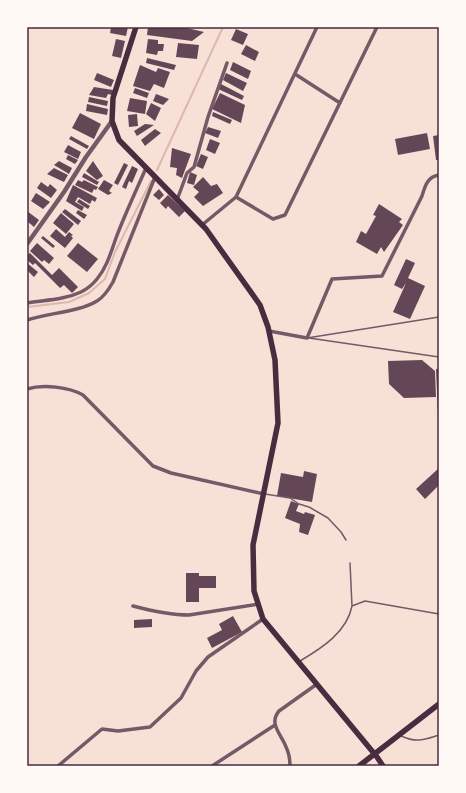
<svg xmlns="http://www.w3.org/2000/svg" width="466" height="793" font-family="'Nunito Sans',sans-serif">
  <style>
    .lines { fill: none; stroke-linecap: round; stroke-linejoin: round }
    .stream { stroke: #dcb8b0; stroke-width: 2 }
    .building { fill: #644757 }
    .service { stroke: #755966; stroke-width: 1.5 }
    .minor { stroke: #755966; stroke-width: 3.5 }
    .tertiary { stroke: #755966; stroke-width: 4.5 }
    .primary { stroke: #4a2c40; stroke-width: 5.5 }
    .neatline { fill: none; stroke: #4a2c40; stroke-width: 1.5 }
  </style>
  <rect width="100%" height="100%" fill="#f7e1d7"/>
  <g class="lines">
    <path class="stream" d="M157 170 223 27
      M27 307 69 302 89 293 105 279 115 252 151 181"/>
  </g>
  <path class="building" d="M111 27H128L126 36 110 33Z
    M148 27H183L204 32 192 41 147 35Z
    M236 29 248 34 243 45 231 40Z
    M116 39 125 41 121 58 112 56Z
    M148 39 158 40V44H164L163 51H158L157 55 146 53Z
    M178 43 199 45 197 59 176 57Z
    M246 45 259 52 255 61 241 54Z
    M147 58 176 65 174 70 146 63Z
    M233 62 251 71 248 79 230 70Z
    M140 65 156 72 158 68 170 72 164 88 154 84 150 91 133 86Z
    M97 73 114 80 111 87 94 80Z
    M226 73 247 83 243 91 223 80Z
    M221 84 244 96 242 100 218 89Z
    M94 87 113 90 112 95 108 94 106 98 89 95Z
    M135 88 149 93 147 98 133 93Z
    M220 93 245 105 241 123 212 109Z
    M156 94 169 99 163 105 153 101Z
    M89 97 108 101 107 106 88 102Z
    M130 98 147 101 145 114 127 111Z
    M151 103 161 108 155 121 146 114Z
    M87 104 108 109 107 115 86 111Z
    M213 112 232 120 230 124 212 116Z
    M80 113 101 124 94 139 72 128Z
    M137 114 138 126 129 127 128 115Z
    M145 124 154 125 137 136 134 131Z
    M208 127 221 131 218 138 205 133Z
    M155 129 161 133 145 146 141 140Z
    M427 133 430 149 398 155 395 139Z
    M439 135V160H436L433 136Z
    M71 136 89 146 87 149 69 139Z
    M210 139 220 143 215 154 206 150Z
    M68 145 81 152 78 159 64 152Z
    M172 148 191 154 182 178 176 175 177 168 170 167Z
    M201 154 208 157 203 169 196 166Z
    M68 155 78 160 75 164 66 159Z
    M59 161 72 168 69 174 54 165Z
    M93 161 103 176 97 180 86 171Z
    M124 163 128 165 118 185 114 183Z
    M132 166 138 169 132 183 129 181 126 189 122 187Z
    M54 168 68 175 64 182 47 174Z
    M190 172 197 175 194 185 187 183Z
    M84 173 99 182 97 185 82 177Z
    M203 177 211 186 217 184 223 193 203 206 194 197 199 192 193 187Z
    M78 180 82 182 84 180 98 187 96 190 94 189 92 193 75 185Z
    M104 180 113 185 109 191 112 193 108 195 98 189Z
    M41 182 48 187 50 184 57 190 51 198 37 188Z
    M73 185 97 198 95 202 92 200 90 204 78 197 75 202 84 207 82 211 66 201Z
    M159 189 164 195 159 200 153 195Z
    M36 193 50 202 43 209 31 201Z
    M168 195 185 211 179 217 168 206 166 209 160 203Z
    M79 199 90 206 88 209 77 202Z
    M379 204 402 219 399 222 403 225 384 252 381 247 377 254 356 242 361 231 366 234 376 216 373 215Z
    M65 209 81 221 78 225 62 212Z
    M78 210 87 215 84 219 76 213Z
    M27 211 39 220 34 227 27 221Z
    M61 213 74 224 66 234 53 223Z
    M56 229 65 237 69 232 73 235 71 236 73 238 65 248 50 236Z
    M43 236 55 246 53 248 41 238Z
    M37 243 54 258 49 264 44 260 42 262 30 251Z
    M78 243 98 259 87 272 67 256Z
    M30 253 52 275 59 268 78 287 72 293 64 285 60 288 35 263 33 265 27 260V255Z
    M406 259 415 263 408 278 425 286 410 319 393 312 406 283 402 289 394 285Z
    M27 263 38 272 34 277 27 270Z
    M422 360 435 371 436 397 404 398 389 384 388 361Z
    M436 369H439V414H438Z
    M439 468V485L425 499 416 489Z
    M304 471 317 474 312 502 277 496 281 473 303 477Z
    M291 501 299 504 296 511 304 514 305 512 315 515 308 535 299 532 300 524 285 518Z
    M186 573H199V576H216V588H199V602H186Z
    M233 616 242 632 212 648 207 638 222 630 219 624Z
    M152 619V627L134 628V620Z"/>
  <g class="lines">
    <path class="service" d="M307 338 439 317
      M309 338 439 357
      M265 494 290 498 299 504 309 507 328 518 341 532 346 540
      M350 563 352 606
      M300 661C322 648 347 632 352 606L365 601 439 614
      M401 736C417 743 423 740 439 735"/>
    <path class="minor" d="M295 74 340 103
      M236 197 273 219 285 215 377 27
      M177 200 187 173 194 167 208 117 227 63
      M202 225 236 197 317 27
      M27 303C45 300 64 300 81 292 87 289 93 284 97 279 107 267 111 252 116 238 125 214 136 191 146 168
      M27 320C48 313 79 312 97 301 104 297 109 289 113 282L155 177
      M269 331 307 338 332 279 382 276 422 196C425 186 427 177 439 175
      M27 389C43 384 69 387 83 395L153 466 171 473 264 494
      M133 606C152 611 169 615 189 615L259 604
      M58 766 102 729 118 731 150 727 181 698 196 671 208 657 263 619
      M212 766 275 725
      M290 766C290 759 289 753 286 747 282 735 268 724 279 711L317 684"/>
    <path class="tertiary" d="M27 244 64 192 86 157 112 121"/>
    <path class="primary" d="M136 27 113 98 112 121 119 140 206 229 260 305 268 327 275 360 278 423 253 545 254 591 263 619 377 757 383 766
      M359 766 439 704"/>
  </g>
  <rect width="466" height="793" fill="none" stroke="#fffaf5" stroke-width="56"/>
  <rect x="28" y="28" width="410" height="737" class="neatline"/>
</svg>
